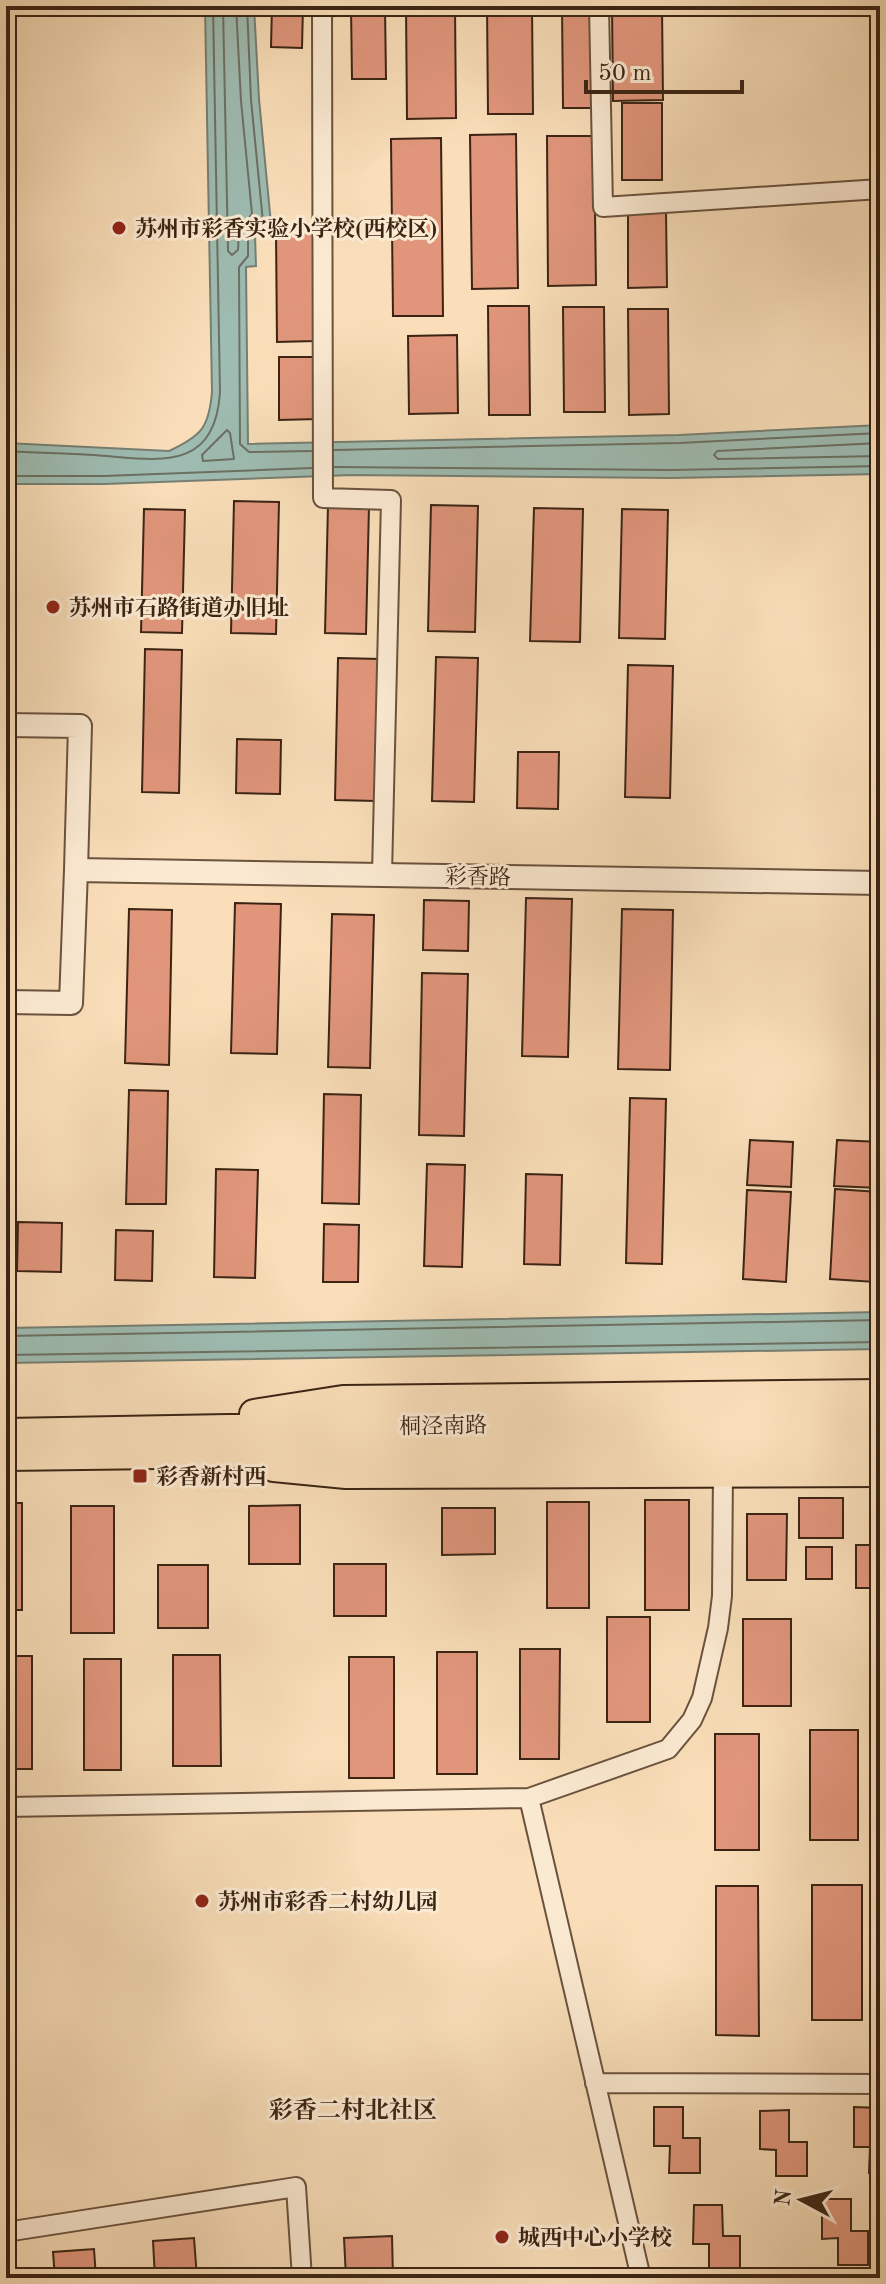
<svg xmlns="http://www.w3.org/2000/svg" width="886" height="2284" font-family="'Old Standard TT','Noto Serif SC',serif">
  <style>
    .water { fill: #9ebcb2; stroke: #767f73; stroke-width: 2 }
    .lines { fill: none; stroke-linecap: round; stroke-linejoin: round }
    .shore { stroke: #6c7063; stroke-width: 2 }
    .building { fill: #e1967c; stroke: #3b2414; stroke-width: 2 }
    .minor-casing { stroke: #6a523d; stroke-width: 22 }
    .tertiary-casing { stroke: #6a523d; stroke-width: 26 }
    .primary-casing { stroke: #3b2414; stroke-width: 32 }
    .minor { stroke: #fbead2; stroke-width: 18 }
    .tertiary { stroke: #fbead2; stroke-width: 22 }
    .primary { stroke: #f9deb9; stroke-width: 28 }
    .poi-dot { fill: #8f2418; stroke: #fbead2; stroke-width: 3 }
    .labels { text-anchor: middle; stroke-width: 6; stroke-linejoin: round; paint-order: stroke }
    .poi-label { font-size: 22px; font-weight: bold; fill: #3b2414; stroke: #fbead2; text-anchor: start }
    .street-label { font-size: 22px; fill: #3b2414; stroke: #fbead2 }
    .neighbourhood-label { font-size: 24px; font-weight: bold; fill: #3b2414; stroke: #fbead2 }
  </style>
  <rect width="100%" height="100%" fill="#f9deb9"/>
  <filter id="stains"><feTurbulence type="fractalNoise" baseFrequency=".0025" numOctaves="4"/><feColorMatrix values="0 0 0 0 .2 0 0 0 0 .09 0 0 0 0 .02 0 0 0 .5 -.17"/></filter>
  <radialGradient id="worn" r=".72"><stop offset=".6" stop-color="#630" stop-opacity="0"/><stop offset="1" stop-color="#630" stop-opacity=".3"/></radialGradient>
  <path class="water" d="M205 6H254L259 99 272 234 255 235 256 266 246 267 248 444 679 435 880 425V474L671 478 352 475 104 484H6V443L169 451C201 436 209 428 212 392Z
    M880 1312V1349L6 1363V1328Z"/>
  <g class="lines">
    <path class="shore" d="M223 6 228 251 232 255 238 250 239 229 252 214 241 101 236 6
      M247 6 251 100 263 222 248 232V256L239 267 240 444 249 452 312 451
      M227 430 230 433 234 459 203 461 202 455Z
      M880 443 717 451 714 455 718 459 880 456
      M334 450 679 443 880 433
      M6 451C35 453 64 453 93 455 155 459 215 475 220 392L213 6
      M334 467 671 470 880 466
      M6 476H104L312 468
      M6 1336 880 1320
      M6 1355 880 1342"/>
  </g>
  <path class="building" d="M272 6H303L302 48 271 47Z
    M406 6H455L456 118 407 119Z
    M487 6H532L533 114H488Z
    M562 6H594L595 108H563Z
    M612 6H662L663 100 613 101Z
    M351 7H385L386 79H352Z
    M622 103H662V180H622Z
    M516 134 518 288 472 289 470 135Z
    M547 136H594L596 285 548 286Z
    M441 138 443 316H393L391 139Z
    M628 210H666L667 287 628 288Z
    M276 232H314L315 341 277 342Z
    M488 306H529L530 415H489Z
    M563 307H604L605 412H564Z
    M628 309H668L669 414 629 415Z
    M457 335 458 413 409 414 408 336Z
    M279 357H317L318 419 279 420Z
    M234 501 279 502 276 634 231 633Z
    M328 505 369 506 366 634 325 633Z
    M431 505 478 506 475 632 428 631Z
    M534 508 583 509 580 642 530 641Z
    M144 509 185 510 182 633 141 632Z
    M622 509 668 510 665 639 619 638Z
    M145 649 182 650 179 793 142 792Z
    M436 657 478 658 474 802 432 801Z
    M338 658 380 659 376 801 335 800Z
    M628 665 673 666 670 798 625 797Z
    M237 739 281 740 280 794 236 793Z
    M518 752H559L558 809 517 808Z
    M526 898 572 899 568 1057 522 1056Z
    M424 900 469 901 468 951 423 950Z
    M235 903 281 904 277 1054 231 1053Z
    M129 909 172 910 169 1065 125 1063Z
    M622 909 673 910 670 1070 618 1069Z
    M332 914 374 915 370 1068 328 1067Z
    M422 973 468 974 464 1136 419 1135Z
    M129 1090 168 1091 166 1204H126Z
    M324 1094 361 1095 359 1204 322 1203Z
    M630 1098 666 1099 662 1264 626 1263Z
    M750 1140 793 1142 791 1187 747 1185Z
    M837 1140 880 1142 879 1188 834 1186Z
    M427 1164 465 1165 462 1267 424 1266Z
    M216 1169 258 1170 255 1278 214 1277Z
    M526 1174 562 1175 560 1265 524 1264Z
    M835 1189 879 1192 875 1282 830 1279Z
    M747 1190 791 1192 786 1282 743 1279Z
    M18 1222 62 1223 61 1272 17 1271Z
    M324 1224 359 1225 358 1282H323Z
    M116 1230 153 1231 152 1281 115 1280Z
    M799 1498H843V1538H799Z
    M645 1500H689V1610H645Z
    M547 1502H589V1608H547Z
    M6 1503H22V1610H6Z
    M300 1505V1564H249V1506Z
    M71 1506H114V1633H71Z
    M442 1508H495V1554L442 1555Z
    M747 1514H787L786 1580H747Z
    M856 1545H880V1588H856Z
    M806 1547H832V1579H806Z
    M334 1564H386V1616H334Z
    M158 1565H208V1628H158Z
    M607 1617H650V1722H607Z
    M743 1619H791V1706H743Z
    M520 1649H560L559 1759H520Z
    M437 1652H477V1774H437Z
    M173 1655H220L221 1766H173Z
    M6 1656H32V1769H6Z
    M349 1657H394V1778H349Z
    M84 1659H121V1770H84Z
    M810 1730H858V1840H810Z
    M715 1734H759V1850H715Z
    M812 1885H862V2020H812Z
    M716 1886H758L759 2036 716 2035Z
    M654 2107H683V2138H700V2173H669L670 2146H654Z
    M854 2107 880 2108V2173H869L870 2147H854Z
    M789 2110V2142H807V2176H776V2150L760 2149V2111Z
    M822 2199H851V2231H868V2265H838V2238L822 2239Z
    M694 2205H722L723 2236H740V2271H709V2244H693Z
    M392 2236 393 2278H346L344 2238Z
    M194 2238 197 2278H155L153 2241Z
    M94 2249 96 2278H55L53 2252Z"/>
  <g class="lines">
    <g class="minor-casing">
      <path id="minor" d="M335 6 322 8 323 498 391 500 382 874
        M599 6 603 207 880 189
        M529 1798 641 2278
        M6 1807 529 1798 668 1749 692 1720 702 1698 718 1628 722 1596 723 1472
        M595 2083 880 2084
        M6 2232 296 2187 302 2278"/>
    </g>
    <g class="tertiary-casing">
      <path id="tertiary" d="M6 725 80 726 76 870 880 883
        M6 1002 71 1003 76 870"/>
    </g>
    <g class="primary-casing">
      <path id="primary" d="M254 1414 343 1400 880 1394
        M6 1433 400 1426 880 1421
        M6 1456 880 1445
        M274 1467 346 1474 880 1472"/>
    </g>
    <use href="#minor" class="minor"/>
    <use href="#tertiary" class="tertiary"/>
    <use href="#primary" class="primary"/>
  </g>
  <g class="poi-dot">
    <circle cx="119" cy="228" r="8"/>
    <circle cx="53" cy="607" r="8"/>
    <rect x="132" y="1468" width="16" height="16" rx="4"/>
    <circle cx="202" cy="1901" r="8"/>
    <circle cx="502" cy="2237" r="8"/>
  </g>
  <g class="labels">
    <g class="poi-label">
      <text x="135" y="236">苏州市彩香实验小学校(西校区)</text>
      <text x="69" y="615">苏州市石路街道办旧址</text>
      <text x="156" y="1484">彩香新村西</text>
      <text x="218" y="1909">苏州市彩香二村幼儿园</text>
      <text x="518" y="2245">城西中心小学校</text>
    </g>
    <g class="street-label">
      <text transform="translate(478 876) rotate(1)" y="8">彩香路</text>
      <text transform="translate(443 1425) rotate(-1)" y="8">桐泾南路</text>
    </g>
    <g class="neighbourhood-label">
      <text x="353" y="2118">彩香二村北社区</text>
    </g>
  </g>
  <rect width="886" height="2284" fill="none" stroke="#f9deb9" stroke-width="32"/>
  <rect x="8" y="8" width="870" height="2268" fill="none" stroke="#3b2414" stroke-width="4"/>
  <rect x="16" y="16" width="854" height="2252" fill="none" stroke="#3b2414" stroke-width="2"/>
  <g transform="translate(802 2200) rotate(277)" stroke="#fbead2" stroke-width="6" paint-order="stroke">
  <path d="M0-6L14 30L0 20L-14 30Z" fill="#3b2414"/>
  <text y="-12" font-size="22" font-weight="bold" text-anchor="middle" fill="#3b2414">N</text>
  </g>
  <path d="M586 80v12h156v-12" fill="none" stroke="#3b2414" stroke-width="4"/>
  <text x="598" y="80" font-size="24" fill="#3b2414" stroke="#fbead2" stroke-width="6" paint-order="stroke">50 m</text>
  <rect width="100%" height="100%" filter="url(#stains)"/>
  <rect width="100%" height="100%" fill="url(#worn)"/>
</svg>
